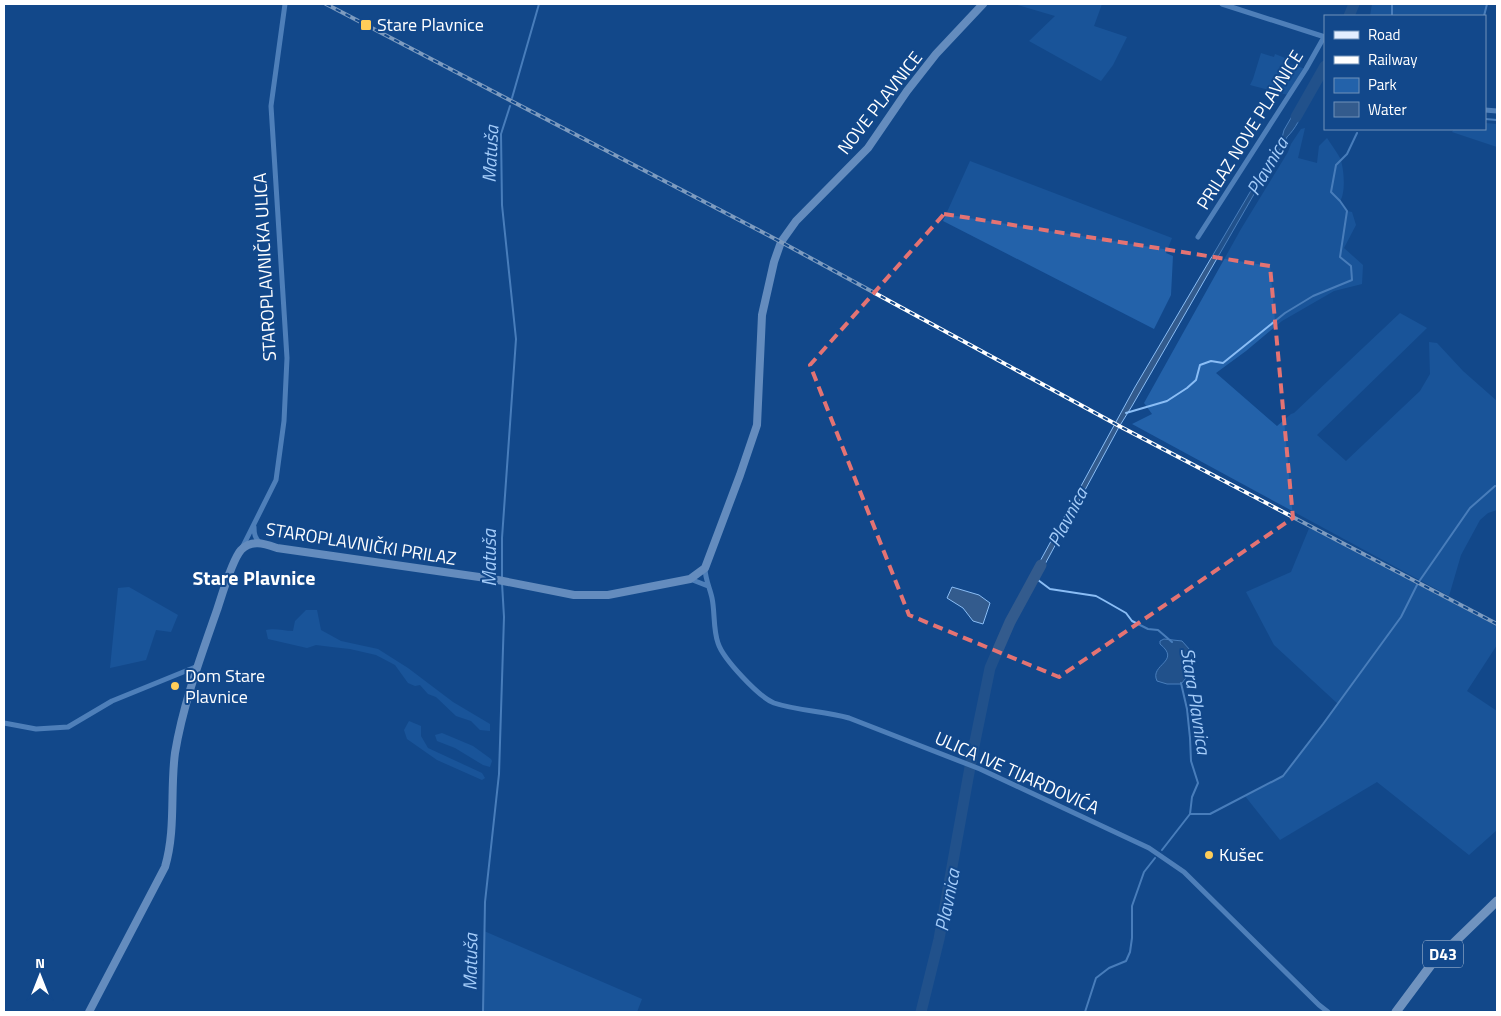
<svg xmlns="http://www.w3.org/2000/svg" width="1501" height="1016" font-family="'Titillium Web',sans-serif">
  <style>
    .green { fill: #2362aa }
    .water { fill: #335b8d; stroke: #8abdf5 }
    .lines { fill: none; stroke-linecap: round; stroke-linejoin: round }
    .stream { stroke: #8abdf5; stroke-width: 2 }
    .river { stroke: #335b8d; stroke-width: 11 }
    .street { stroke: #98c1f1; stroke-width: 5 }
    .secondary { stroke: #c7defc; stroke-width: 8 }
    .primary { stroke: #e3eeff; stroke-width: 9 }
    .rail-casing { stroke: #fff; stroke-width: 4 }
    .rail { stroke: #12488b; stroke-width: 2; stroke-dasharray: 5.5; stroke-linecap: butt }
    .marked { fill: none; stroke: #e47373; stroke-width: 4; stroke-dasharray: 10 6; stroke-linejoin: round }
    .poi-dot { fill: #ffcd59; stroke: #12488b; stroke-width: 2 }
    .labels { text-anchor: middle; stroke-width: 4; stroke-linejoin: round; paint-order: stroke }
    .shield { fill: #12488b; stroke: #b8c8dc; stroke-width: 1 }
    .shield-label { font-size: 16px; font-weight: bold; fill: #fff }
    .poi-label { font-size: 18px; fill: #fff; stroke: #12488b; text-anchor: start }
    .street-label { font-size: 18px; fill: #fff; stroke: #12488b }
    .water-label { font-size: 19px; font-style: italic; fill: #a4ccf9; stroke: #12488b }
    .quarter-label { font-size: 20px; font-weight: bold; fill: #fff; stroke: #12488b }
  </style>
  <rect width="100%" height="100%" fill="#12488b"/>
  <path class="green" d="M1014 4H1102L1094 26 1127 37 1113 65 1101 81 1029 41 1055 16Z
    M1372 4H1487L1484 16H1370Z
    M1261 53 1274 57 1275 54 1290 60 1289 64 1306 69 1288 95 1250 85 1253 79Z
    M1485 123 1497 124V147L1452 132 1454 129H1485Z
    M1305 128 1298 158 1317 163 1319 146 1327 138C1331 144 1336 151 1340 158 1344 167 1346 193 1340 201L1347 211 1352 212 1356 225 1344 248 1363 265 1362 284 1334 291 1282 321 1246 351 1216 373 1277 426 1291 414 1294 413 1400 313 1427 328 1317 435 1346 461 1420 391 1430 374 1429 342 1437 343 1463 371 1497 401V510L1488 513 1480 520 1461 555 1449 596 1132 424 1152 414 1144 403 1241 229 1288 152 1291 144 1301 129Z
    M970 161 1172 238 1166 253 1173 256 1171 295 1154 329 943 221Z
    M1310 526 1497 624V645L1467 691 1497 711V830L1469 855 1377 782 1280 840 1245 796 1283 776 1338 704 1274 645 1246 592 1291 572Z
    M129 587 178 615 171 632 156 630 146 660 110 668 118 588Z
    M306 610H317L321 630 341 641 378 649 408 668 453 702 490 724V731L480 730 471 721 456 716 436 697 428 694 420 685 415 686 408 683 395 665 376 655 350 649 332 647 316 645 307 648 268 639 266 630C274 628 284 631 293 631L295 621Z
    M409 721 421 726V736L428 748 482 773 485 778 482 780 437 760 407 739 404 730Z
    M442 733 473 746 491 759 492 761 490 767 483 765 455 748 437 741 435 735Z
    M484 931 642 999 637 1012H483Z"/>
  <path class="water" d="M1299 104 1303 105C1303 116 1295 129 1287 137L1132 406 1119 427 1037 579 1032 576 1135 387 1282 138 1284 130Z
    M952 587 979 595 990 603 983 624 973 621 963 608 947 598Z
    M1164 639 1182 641 1190 650 1194 660 1186 678 1181 684H1167L1157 681C1149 664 1182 662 1160 644V641Z"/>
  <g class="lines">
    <path class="stream" d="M1392 4V16
      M1484 16 1487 4
      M512 98 539 4
      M1485 119 1497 120
      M1126 413 1167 401 1187 388 1196 380 1200 365 1211 361 1223 363 1285 313 1313 296 1352 280 1351 266 1340 257 1347 211 1340 201 1331 192 1336 165 1347 154 1357 133
      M1034 577 1050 589 1096 596 1105 601 1126 613 1132 621 1148 629 1158 630 1172 642
      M502 578V538L516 339 502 205 501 134 510 106
      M1190 814H1210L1283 776 1323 724 1401 617 1418 583 1470 508 1495 486
      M1162 850 1190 814 1192 797 1198 783 1191 761 1190 738 1187 709 1181 683
      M483 1012 485 902 499 774 504 617 502 583
      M1085 1012 1096 978 1109 968 1126 961 1130 952 1132 938V906L1144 872 1155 858"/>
    <path class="river" d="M1349 16 1354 4
      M1296 117 1325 66
      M921 1012 939 939 972 756 990 668 1010 622 1041 565"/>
    <path class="street" d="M1222 4 1325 37
      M1485 110 1497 111
      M1198 237 1306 69 1324 37
      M254 527C254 534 255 538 260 543
      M242 548 276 480 284 421 287 358 271 106 285 4
      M705 568C705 579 710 588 712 598 715 612 713 629 718 643 723 659 759 697 774 703 798 711 825 711 849 718L980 769 1149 848 1184 872 1319 1005 1328 1012
      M690 579 708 586
      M4 723 36 729 68 727 112 701 198 666"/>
    <path class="secondary" d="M89 1012 165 867C176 830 170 790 175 753 183 704 201 656 217 610 222 595 232 560 241 550 252 539 265 544 277 548L493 579 574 595H608L690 579 705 568 740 475 757 425 762 315 774 262 781 242 796 221 868 148 907 91 936 54 983 4"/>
    <path class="primary" d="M1396 1012 1431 965 1497 901"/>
    <g class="rail-casing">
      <path id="rail" d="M326 4 781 242 1121 427 1497 624"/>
    </g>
    <use href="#rail" class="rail"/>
  </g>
  <path d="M0 0H1501V1016H0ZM944 214 1270 266 1293 518 1059 677 909 615 810 365Z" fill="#12488b" fill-opacity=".55" fill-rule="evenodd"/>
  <path class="marked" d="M944 214 1270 266 1293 518 1059 677 909 615 810 365Z"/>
  <g class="poi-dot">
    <rect x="360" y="19" width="12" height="12" rx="2.5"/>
    <circle cx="175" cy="686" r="5"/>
    <circle cx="1209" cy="855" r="5"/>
  </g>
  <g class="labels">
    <rect class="shield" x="1423" y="940.5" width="40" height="27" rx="4"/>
    <g class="shield-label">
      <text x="1443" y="960">D43</text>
    </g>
    <g class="poi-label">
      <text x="377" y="31">Stare Plavnice</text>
      <text x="185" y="682">Dom Stare<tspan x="185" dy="21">Plavnice</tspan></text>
      <text x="1219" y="861">Kušec</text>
    </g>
    <g class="street-label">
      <text transform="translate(880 103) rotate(-52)" y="6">NOVE PLAVNICE</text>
      <text transform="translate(1250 130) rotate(-58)" y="6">PRILAZ NOVE PLAVNICE</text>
      <text transform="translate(265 267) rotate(-93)" y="6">STAROPLAVNIČKA ULICA</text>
      <text transform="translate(361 544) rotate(9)" y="6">STAROPLAVNIČKI PRILAZ</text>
      <text transform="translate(1017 773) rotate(24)" y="6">ULICA IVE TIJARDOVIĆA</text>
    </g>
    <g class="water-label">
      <text transform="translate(490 154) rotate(-87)" y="7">Matuša</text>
      <text transform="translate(1267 166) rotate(-60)" y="7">Plavnica</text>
      <text transform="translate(1067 517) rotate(-62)" y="7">Plavnica</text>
      <text transform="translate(489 558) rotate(-90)" y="7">Matuša</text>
      <text transform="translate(1196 701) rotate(81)" y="7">Stara Plavnica</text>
      <text transform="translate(947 900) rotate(-79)" y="7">Plavnica</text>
      <text transform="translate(470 962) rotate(-89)" y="7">Matuša</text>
    </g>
    <g class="quarter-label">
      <text x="254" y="585">Stare Plavnice</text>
    </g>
  </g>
  <rect width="1501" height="1016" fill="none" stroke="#ffffff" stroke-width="10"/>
  <rect x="1324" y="15" width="162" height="115" fill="#12488b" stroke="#7191b9"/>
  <rect x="1334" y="31" width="25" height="8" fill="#e3eeff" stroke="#7191b9"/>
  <text x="1368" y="40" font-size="15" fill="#ffffff">Road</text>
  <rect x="1334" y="56" width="25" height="8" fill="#ffffff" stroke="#7191b9"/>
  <text x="1368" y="65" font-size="15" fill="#ffffff">Railway</text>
  <rect x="1334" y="78" width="25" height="15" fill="#2362aa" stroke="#7191b9"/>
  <text x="1368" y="90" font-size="15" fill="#ffffff">Park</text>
  <rect x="1334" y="102" width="25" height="15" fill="#335b8d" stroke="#7191b9"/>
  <text x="1368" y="115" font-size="15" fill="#ffffff">Water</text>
  <g transform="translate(40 976)" stroke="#12488b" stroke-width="4" paint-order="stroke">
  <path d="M0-4L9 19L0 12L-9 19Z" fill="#ffffff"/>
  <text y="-8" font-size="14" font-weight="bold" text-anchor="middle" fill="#ffffff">N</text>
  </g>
</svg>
